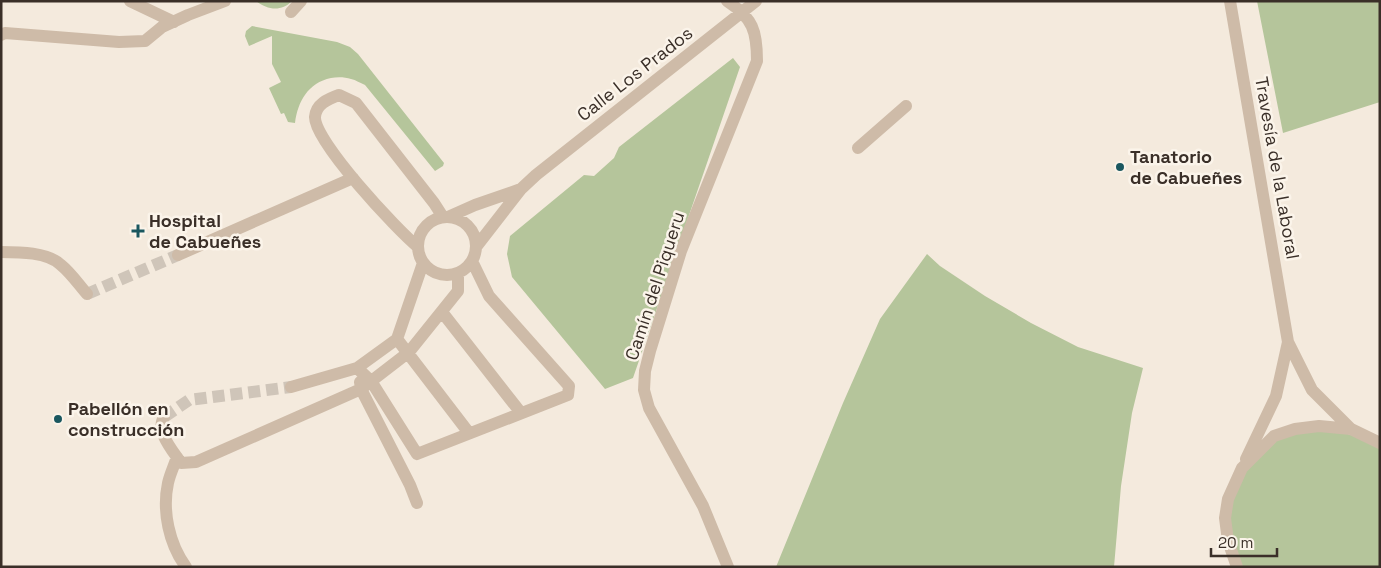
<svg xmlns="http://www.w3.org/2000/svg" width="1381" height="568" font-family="'Space Grotesk',sans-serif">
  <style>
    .green { fill: #b5c59b }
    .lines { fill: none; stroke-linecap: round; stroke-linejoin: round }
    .minor-tunnel { stroke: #cfc5b9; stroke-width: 12; stroke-dasharray: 12 6; stroke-linecap: butt }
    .minor { stroke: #cebba8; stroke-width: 12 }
    .poi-dot { fill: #1a575f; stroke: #fbf4ea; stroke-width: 2 }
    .labels { text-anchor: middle; stroke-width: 5; stroke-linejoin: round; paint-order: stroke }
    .street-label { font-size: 18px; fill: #3a2f28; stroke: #fbf4ea }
    .poi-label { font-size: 18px; font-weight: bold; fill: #3a2f28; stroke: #fbf4ea; text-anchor: start }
  </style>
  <rect width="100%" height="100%" fill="#f4eadd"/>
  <path class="green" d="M256 1H292C281 12 268 10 256 1Z
    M1257 1H1380V102L1283 133Z
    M252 26 337 42 350 47 358 54 444 163 443 166 435 171 365 85C360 83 356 80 351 79 345 77 337 77 331 78 308 83 298 101 295 123L288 122 284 113 281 114 269 88 281 82 272 64V36L249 46 245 36 246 31Z
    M733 58 740 67 633 378 605 389 512 277 507 254 510 236 584 175 594 176 614 158 619 147Z
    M927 254 940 266 985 296 1031 323 1078 347 1143 368 1132 413 1121 486 1114 567H776L843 403 880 319Z
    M1319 426 1380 443V567H1237L1225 518 1242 468 1274 436Z"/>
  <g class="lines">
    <path class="minor-tunnel" d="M87 294 178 255
      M164 417 189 400 291 387"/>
    <path class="minor" d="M130 1 174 22
      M727 1C753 18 757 31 757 61L681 251 650 351 645 371 644 390 649 408 703 506 728 567
      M1230 1 1288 342 1312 390 1351 429
      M291 12 301 1
      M1 35 5 33 119 42 145 41 162 27 188 15 225 1
      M858 148 906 106
      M448 217 475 205 521 189
      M418 246a29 29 0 1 1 58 0a29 29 0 1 1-58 0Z
      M418 247C397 230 314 141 315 117 316 104 328 99 339 95L356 103 434 203 443 217
      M476 247 521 189 536 175 756 1
      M1 252C19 252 48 252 61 265 71 273 79 285 87 294
      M178 255 353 178
      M423 263 397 339 469 433
      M442 312 521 413
      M357 368 371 381 417 454 568 395 569 386 489 296 472 261
      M360 382 361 389 410 485 417 503
      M291 387 357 368 397 339
      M164 417C155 431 173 451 181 463L196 462 361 389 409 352 458 291V273
      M177 457C174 466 170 474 168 483 162 511 169 544 186 567
      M1246 459 1276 396 1288 342
      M1237 567 1228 541 1225 518 1228 499 1242 468 1274 436 1295 429 1319 426 1351 429 1380 443"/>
  </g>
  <g class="poi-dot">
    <circle cx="1120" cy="167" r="5"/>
    <path d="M135.5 223.5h5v5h5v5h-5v5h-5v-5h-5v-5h5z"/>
    <circle cx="58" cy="419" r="5"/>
  </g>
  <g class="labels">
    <g class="street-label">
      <text transform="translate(635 74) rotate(-38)" y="6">Calle Los Prados</text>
      <text transform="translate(1277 168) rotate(80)" y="6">Travesía de la Laboral</text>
      <text transform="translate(655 286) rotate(-72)" y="6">Camín del Piqueru</text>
    </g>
    <g class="poi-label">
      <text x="1130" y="163">Tanatorio<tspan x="1130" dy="21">de Cabueñes</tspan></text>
      <text x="149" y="227">Hospital<tspan x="149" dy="21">de Cabueñes</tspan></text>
      <text x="68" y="415">Pabellón en<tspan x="68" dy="21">construcción</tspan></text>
    </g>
  </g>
  <rect width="1381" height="568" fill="none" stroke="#3a2f28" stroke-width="5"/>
  <path d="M1211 548v8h66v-8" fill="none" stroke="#3a2f28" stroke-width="2.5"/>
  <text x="1218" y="548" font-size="15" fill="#3a2f28" stroke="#fbf4ea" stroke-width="4" paint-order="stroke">20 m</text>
</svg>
